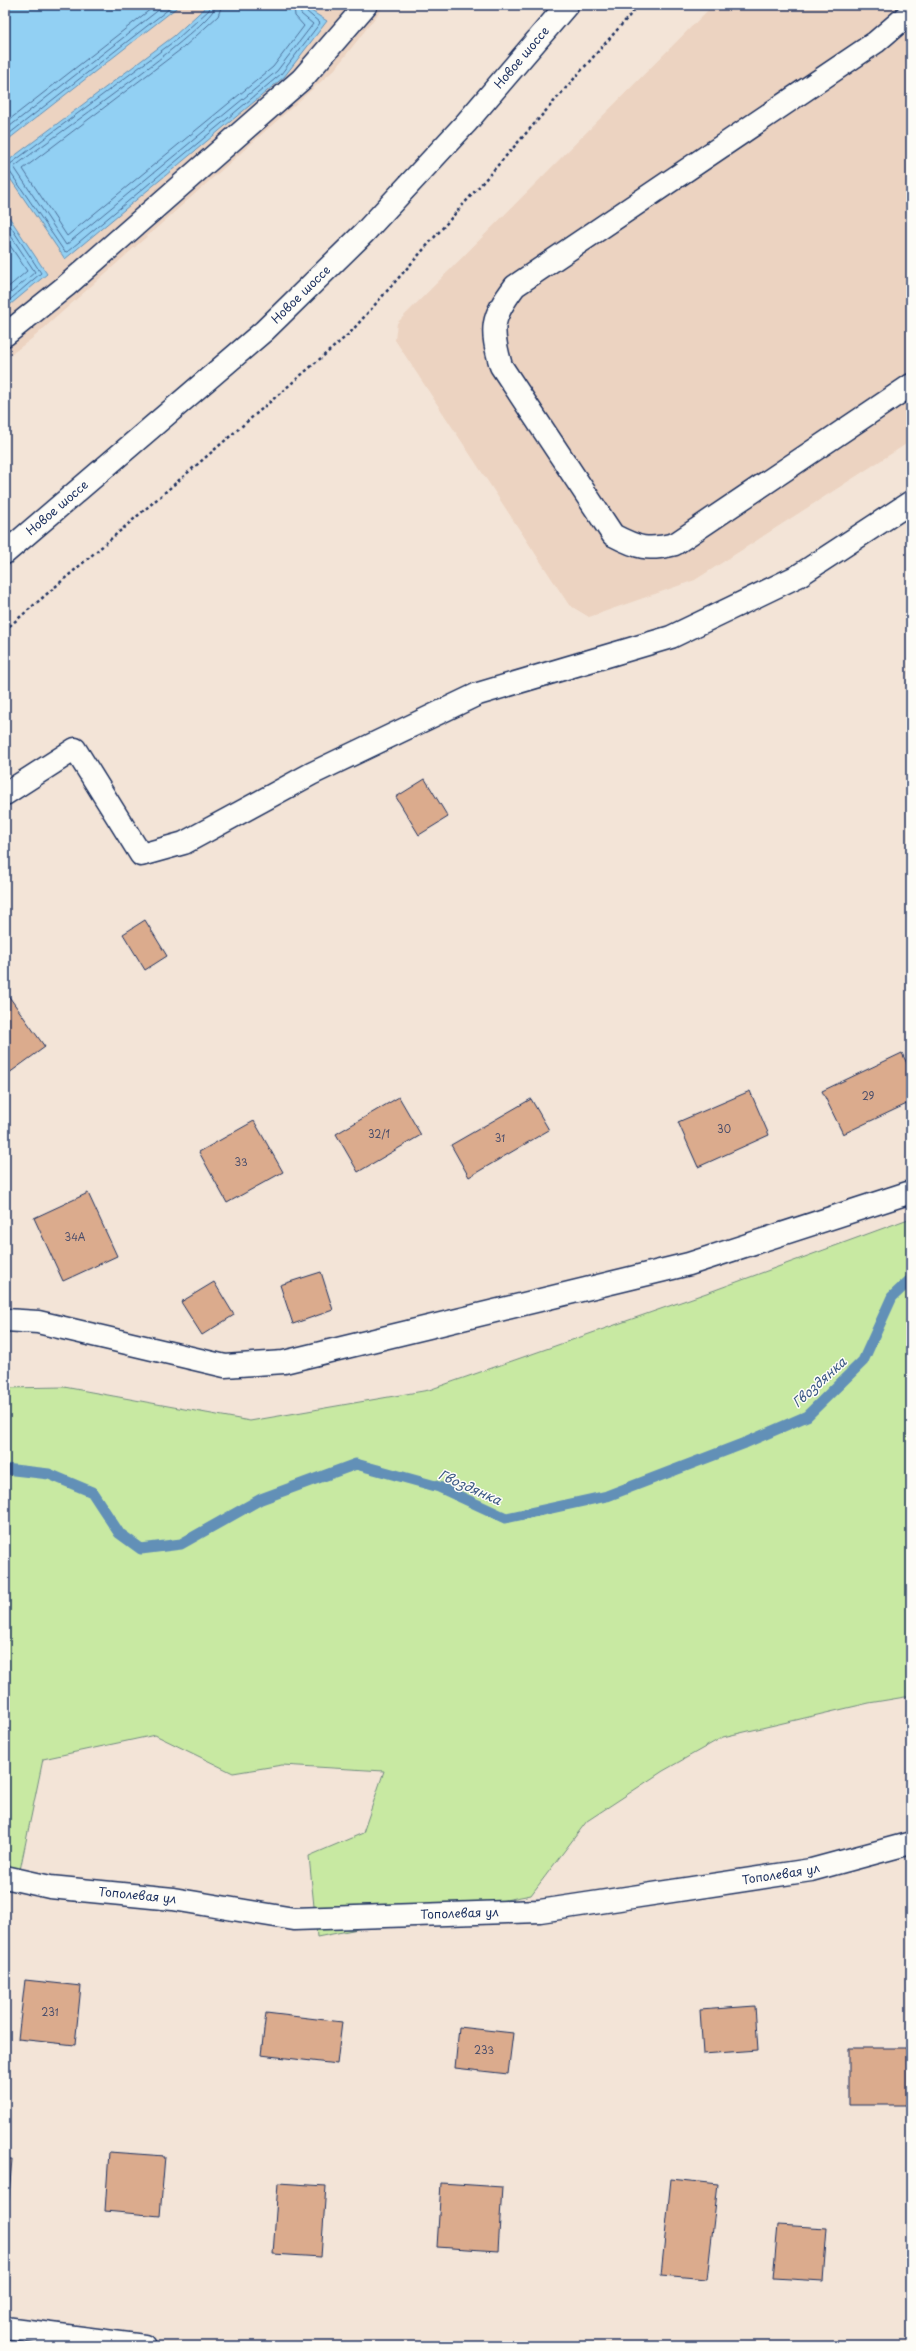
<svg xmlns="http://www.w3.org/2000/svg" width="916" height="2351" font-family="'Playpen Sans',sans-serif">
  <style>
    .built { fill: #ecd3c1 }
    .green { fill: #c8e9a2; stroke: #728c80 }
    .water { fill: #92d0f3; stroke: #6290b7 }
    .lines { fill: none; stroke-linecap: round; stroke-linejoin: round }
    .shore { stroke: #4b6f9a; stroke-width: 1 }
    .stream { stroke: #6290b7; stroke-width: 11 }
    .building { fill: #dbab8d; stroke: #1b2f5e }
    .minor-casing { stroke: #1b2f5e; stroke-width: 25 }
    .path { stroke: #1b2f5e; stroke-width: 2.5; stroke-dasharray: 3 3; stroke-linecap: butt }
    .minor { stroke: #fdfcf7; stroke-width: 22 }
    .labels { text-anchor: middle; stroke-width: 3; stroke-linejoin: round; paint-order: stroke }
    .number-label { font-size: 10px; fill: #4b4e6a }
    .street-label { font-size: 12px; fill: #1b2f5e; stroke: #fdfcf7 }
    .water-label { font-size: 13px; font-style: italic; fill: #395783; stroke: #fdfcf7 }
  </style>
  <rect width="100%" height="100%" fill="#f3e4d7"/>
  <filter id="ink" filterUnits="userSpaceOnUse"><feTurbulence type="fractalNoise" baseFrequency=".025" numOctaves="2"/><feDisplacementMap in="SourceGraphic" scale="8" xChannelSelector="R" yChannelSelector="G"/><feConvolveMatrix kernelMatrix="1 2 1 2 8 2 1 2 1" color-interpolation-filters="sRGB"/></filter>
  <g filter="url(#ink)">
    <path class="built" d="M5 5H385L335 69 34 337 5 359Z
      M713 5H911V441L695 580 589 617 569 605 395 340 397 323Z"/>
    <path class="green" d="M911 1218V1696L869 1703 723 1737 663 1771 587 1821 531 1895 317 1937 309 1856 363 1833 384 1771 282 1765 233 1773 155 1735 43 1759 19 1875 5 1873V1388L64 1387 250 1421 429 1390 715 1290Z"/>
    <path class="water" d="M5 5H180L5 142Z
      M208 5H311L308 9 327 21 284 77 65 259 5 171V163L174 36Z
      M5 211 47 274 5 309Z"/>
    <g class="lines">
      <path class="shore" d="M216 5C215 26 41 145 14 167L66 245 277 71 313 24 301 14 300 5
        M222 5 218 16 184 47 23 169 67 236 273 67 304 26 295 16 294 5
        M5 123 156 5
        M5 130 165 5
        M5 137 174 5
        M5 166 9 165 177 39 209 10 211 5
        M5 170 10 172 64 251 67 252 281 74 320 23 306 11V5
        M5 218 41 273 5 304
        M5 227 35 272 5 298
        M5 238 27 271 5 290"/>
      <path class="stream" d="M5 1469 49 1474 92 1492 119 1533 141 1549 181 1544 261 1499 356 1464 439 1487 506 1518 607 1496 745 1443 807 1416 863 1361 892 1297 911 1279"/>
    </g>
    <path class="building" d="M425 779 448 817 419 835 396 797Z
      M145 920 167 956 145 970 123 934Z
      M5 991 45 1047 5 1076Z
      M902 1053 911 1072V1102L843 1134 822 1091Z
      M750 1091 769 1135 698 1167 678 1122Z
      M399 1097 421 1135 358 1172 336 1134Z
      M531 1099 549 1130 469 1177 451 1145Z
      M254 1121 283 1172 227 1203 199 1152Z
      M88 1193 117 1256 63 1281 34 1218Z
      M321 1272 333 1310 293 1324 280 1285Z
      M214 1282 234 1315 202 1335 181 1302Z
      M25 1980 81 1986 75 2045 18 2039Z
      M755 2006 758 2050 703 2054 700 2010Z
      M266 2013 342 2022 337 2064 261 2055Z
      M459 2027 513 2033 508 2074 455 2068Z
      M849 2048H911V2105H849Z
      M109 2152 165 2156 160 2216 105 2211Z
      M5 2159H12L8 2208H5Z
      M671 2179 718 2184 707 2279 661 2275Z
      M278 2183 326 2186 321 2257 273 2254Z
      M441 2183 502 2187 498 2251 437 2247Z
      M778 2225 827 2228 823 2281 773 2278Z"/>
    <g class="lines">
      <g class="minor-casing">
        <g id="minor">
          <path d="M911 12 876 42 515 286C491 318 490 328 501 366L613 535C638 548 647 551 675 544L911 385"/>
          <path d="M5 335 66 286 302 79 366 5"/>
          <path id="s1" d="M5 553 264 331 364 233 466 123 567 5"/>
          <path d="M5 794 75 749 141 855 184 843 311 774 478 694 671 637 798 576 911 502"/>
          <path d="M5 1320 38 1322 225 1366 284 1362 689 1264 911 1192"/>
          <path id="s2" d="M5 1877 50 1887 173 1899 294 1919 540 1911 811 1870 911 1843"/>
          <path d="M5 2328 144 2346"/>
        </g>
      </g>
      <path class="path" d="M5 630 350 333 639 5"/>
      <use href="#minor" class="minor"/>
    </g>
  </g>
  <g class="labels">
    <g class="number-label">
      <text x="868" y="1100">29</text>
      <text x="724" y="1133">30</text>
      <text x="379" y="1138">32/1</text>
      <text x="500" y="1142">31</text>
      <text x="241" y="1166">33</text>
      <text x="75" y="1241">34А</text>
      <text x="50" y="2016">231</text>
      <text x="484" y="2054">233</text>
    </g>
    <g class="street-label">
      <text dy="4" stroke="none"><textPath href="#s1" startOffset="717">Новое шоссе</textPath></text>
      <text dy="4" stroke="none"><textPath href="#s1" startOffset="393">Новое шоссе</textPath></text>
      <text dy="4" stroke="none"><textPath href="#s1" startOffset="69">Новое шоссе</textPath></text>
      <text dy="4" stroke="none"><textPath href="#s2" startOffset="782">Тополевая ул</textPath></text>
      <text dy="4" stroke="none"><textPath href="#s2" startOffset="134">Тополевая ул</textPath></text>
      <text dy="4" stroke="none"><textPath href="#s2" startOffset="458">Тополевая ул</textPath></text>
    </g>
    <g class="water-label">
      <text transform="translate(819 1382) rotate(-42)" y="5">Гвоздянка</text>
      <text transform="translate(470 1487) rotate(24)" y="5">Гвоздянка</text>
    </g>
  </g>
  <rect width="916" height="2351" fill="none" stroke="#fdfcf7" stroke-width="20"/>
  <rect x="10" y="10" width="896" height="2331" fill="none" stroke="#1b2f5e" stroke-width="1.5" filter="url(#ink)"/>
</svg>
